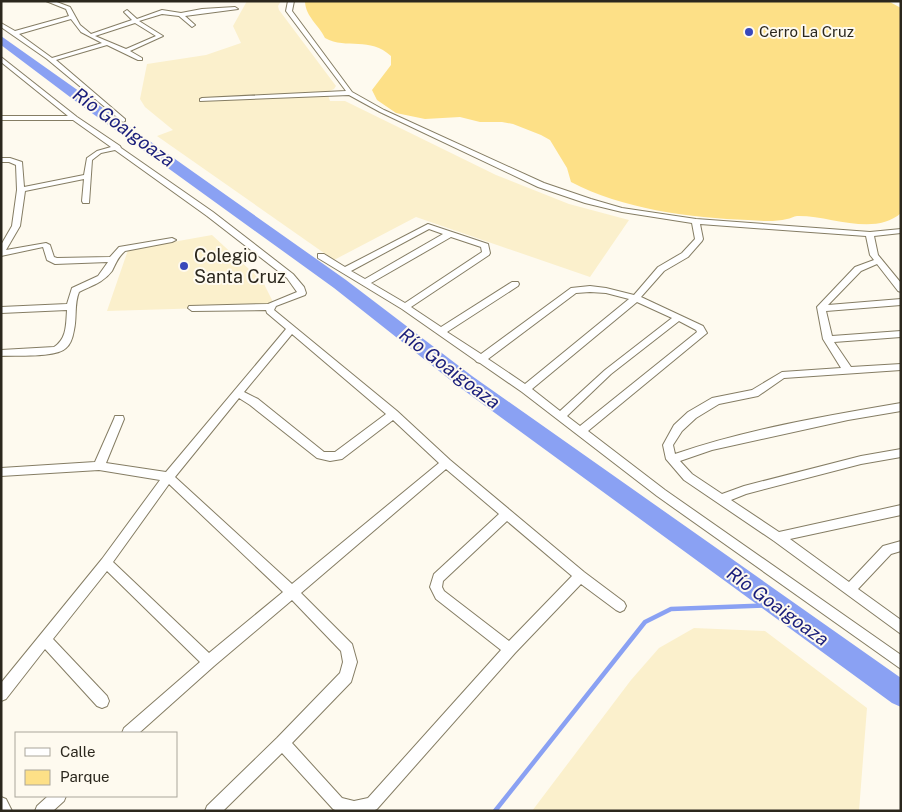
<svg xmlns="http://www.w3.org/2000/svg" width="902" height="812" font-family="'Public Sans',sans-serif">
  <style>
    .built { fill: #fbf0cc }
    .green { fill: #fde087 }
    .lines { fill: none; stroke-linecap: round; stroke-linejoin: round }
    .stream { stroke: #8aa1f3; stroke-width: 4.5 }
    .river { fill: #8aa1f3; fill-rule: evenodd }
    .street-casing { stroke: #857d64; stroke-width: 2 }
    .street { fill: #fff; fill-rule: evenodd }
    .poi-dot { fill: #3848bb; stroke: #fefaef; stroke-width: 2 }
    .labels { text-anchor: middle; stroke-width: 4; stroke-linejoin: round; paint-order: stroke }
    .far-poi-label { font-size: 15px; fill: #2b271d; stroke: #fefaef; text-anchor: start }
    .poi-label { font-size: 18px; fill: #2b271d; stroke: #fefaef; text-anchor: start }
    .water-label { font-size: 19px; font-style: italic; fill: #1a1e7b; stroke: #fefaef }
  </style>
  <rect width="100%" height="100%" fill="#fefaef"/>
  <path class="built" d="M247 1H281L278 6 279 10 336 86 334 89 327 92 330 101H345L496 175 569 204 629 220 590 277 416 217 334 260 157 136 173 130 145 107 140 99 147 64 206 55 241 43 233 26Z
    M212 235 263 282 275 306 107 311 128 250Z
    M694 628 765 631 867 708 859 811H532L631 680 659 648Z"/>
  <path class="green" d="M888 1 901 8V213C874 237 829 215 797 216 794 216 790 219 787 219 775 222 760 221 748 220 692 218 621 209 571 182L567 168 550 140 541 135 513 124 502 122H480L460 117 425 119 396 113 377 100 372 90 391 65V56C370 36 347 50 325 38 318 24 306 17 305 2Z"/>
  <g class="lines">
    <path class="stream" d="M495 811 645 622 671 609 776 605"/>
    <path class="river" d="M1 36 346 280 472 376 901 678V707L892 703 458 386 334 288 78 103 1 45Z"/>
    <g class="street-casing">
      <path id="street" d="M46 1H54L70 7 80 25 91 34 132 20 124 12 127 10 137 19 162 10 181 13 202 9 235 7 238 9 185 16 195 25 192 27 179 16 162 14 139 21 163 36 130 51 142 58V60H138L107 45 56 60 125 119V121L123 122 47 59 1 27V23L15 31 69 16 66 9ZM71 19 81 32 102 43 52 58 19 34ZM135 23 156 36 126 49 95 36Z
        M288 1H294L292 11 352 92 384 110 544 183 591 199 622 208 696 219 870 232 901 229V233L874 236 878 255 901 283V292L898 291 877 264 861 271 828 305 901 299V305L826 311 832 336 901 331V337L834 342 851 367 901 364V370L784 378 758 396 719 404 696 418 682 431 673 445 675 454C748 429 825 416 901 403V411L848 420 712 450 680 461 692 474 722 494 744 486 861 456 901 449V457L861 464 746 494 731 500 779 532 901 505V515L790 539 849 582 883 546 901 541V551L891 554 858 589 901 620V634L774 541 684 480 666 459 663 445 674 425 688 412 712 398 752 390 782 372 841 368 823 339 817 307 855 267 874 260 870 255 866 236 700 224 703 239 702 241 688 257 664 271 641 297 703 326 707 333 588 431 665 490 901 655V669L657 496 522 392 480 363 477 362 475 360 402 309 318 258V254H324L345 267 428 224 488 244 490 253 489 255 411 307 441 327 512 282H518L519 284 518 286 447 332 481 354 571 288 590 286 606 288 634 295 658 267 682 253 695 239 692 223 622 212 585 203 538 187 380 112 349 95 200 101V99L202 98 346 91 286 11ZM429 229 443 234 365 279 351 271ZM451 237 481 247 482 252 405 303 371 283ZM590 292 606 293 629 299 525 384 488 359 576 293ZM637 302 672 318 605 370 560 411 532 389ZM679 321 696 330 697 332 580 426 567 416 611 374Z
        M1 57 77 117 120 146 121 148 213 212 293 274 304 287 306 293 305 295 276 306 274 310 397 411 450 460 584 572 624 602 626 606 624 610 620 612 616 610 581 584 515 653 377 809 373 811H337L333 809 282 753 223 811H205L207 806 277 738 340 673 343 662 341 651 292 600 214 666 139 733H122L124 728 200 662 107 571 53 639 107 696 109 701 107 706 102 708 97 706 45 649 6 699 1 701V683L102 559 160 480 99 470 1 476V468L95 462 114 419 115 416H123L124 419 106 463 166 472 286 329 267 313 266 310 192 311 188 308 189 306 268 304 297 292 287 278 207 216 115 150 101 153 92 160 89 203H83L82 201 84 179 25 191 20 226 6 250 46 243 50 245 54 257 57 258 110 257 119 247 172 238 176 240 172 242 125 251C118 257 116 263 112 271 104 282 91 286 79 292 74 304 77 317 74 330 73 336 71 344 66 348 56 358 16 355 1 356V350L54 347C67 339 66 324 67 310L1 313V307L67 304 72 288 98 276 108 262 55 264 47 260 43 247 1 256V245L12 226 17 190 16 165 9 162H1V158H10L22 162 24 187 84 175 87 158 97 151 111 147 73 120H1V116H68L1 62ZM292 334 386 414 335 452H324L258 399 244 392ZM239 398 250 405 317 458 330 461 342 459 393 420 439 463 292 584 175 477ZM446 469 499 514 434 574 430 587 436 599 501 650 368 798 354 801 342 798 292 743 351 682 357 662 352 644 301 593ZM169 484 283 592 209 653 113 562ZM507 521 572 576 509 641 444 591 442 587 443 581Z
        M48 796H66L64 801 53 811H35L37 806Z
        M1 797 6 799 12 811H1Z"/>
    </g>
    <use href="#street" class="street"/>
  </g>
  <g class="poi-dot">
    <circle cx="749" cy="32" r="5"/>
    <circle cx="184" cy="266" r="5"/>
  </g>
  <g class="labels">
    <g class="far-poi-label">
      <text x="759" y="37">Cerro La Cruz</text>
    </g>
    <g class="poi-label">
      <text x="194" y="262">Colegio<tspan x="194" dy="21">Santa Cruz</tspan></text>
    </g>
    <g class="water-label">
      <text transform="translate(124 127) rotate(36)" y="7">Río Goaigoaza</text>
      <text transform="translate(450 368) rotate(37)" y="7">Río Goaigoaza</text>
      <text transform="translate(778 606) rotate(36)" y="7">Río Goaigoaza</text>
    </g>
  </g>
  <rect width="902" height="812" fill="none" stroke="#2b271d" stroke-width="5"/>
  <rect x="15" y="732" width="162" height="65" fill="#fefaef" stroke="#aaa69b"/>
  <rect x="25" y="748" width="25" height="8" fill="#ffffff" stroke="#aaa69b"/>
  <text x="60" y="757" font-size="15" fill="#2b271d">Calle</text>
  <rect x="25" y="770" width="25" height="15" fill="#fde087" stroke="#aaa69b"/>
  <text x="60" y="782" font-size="15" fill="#2b271d">Parque</text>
</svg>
